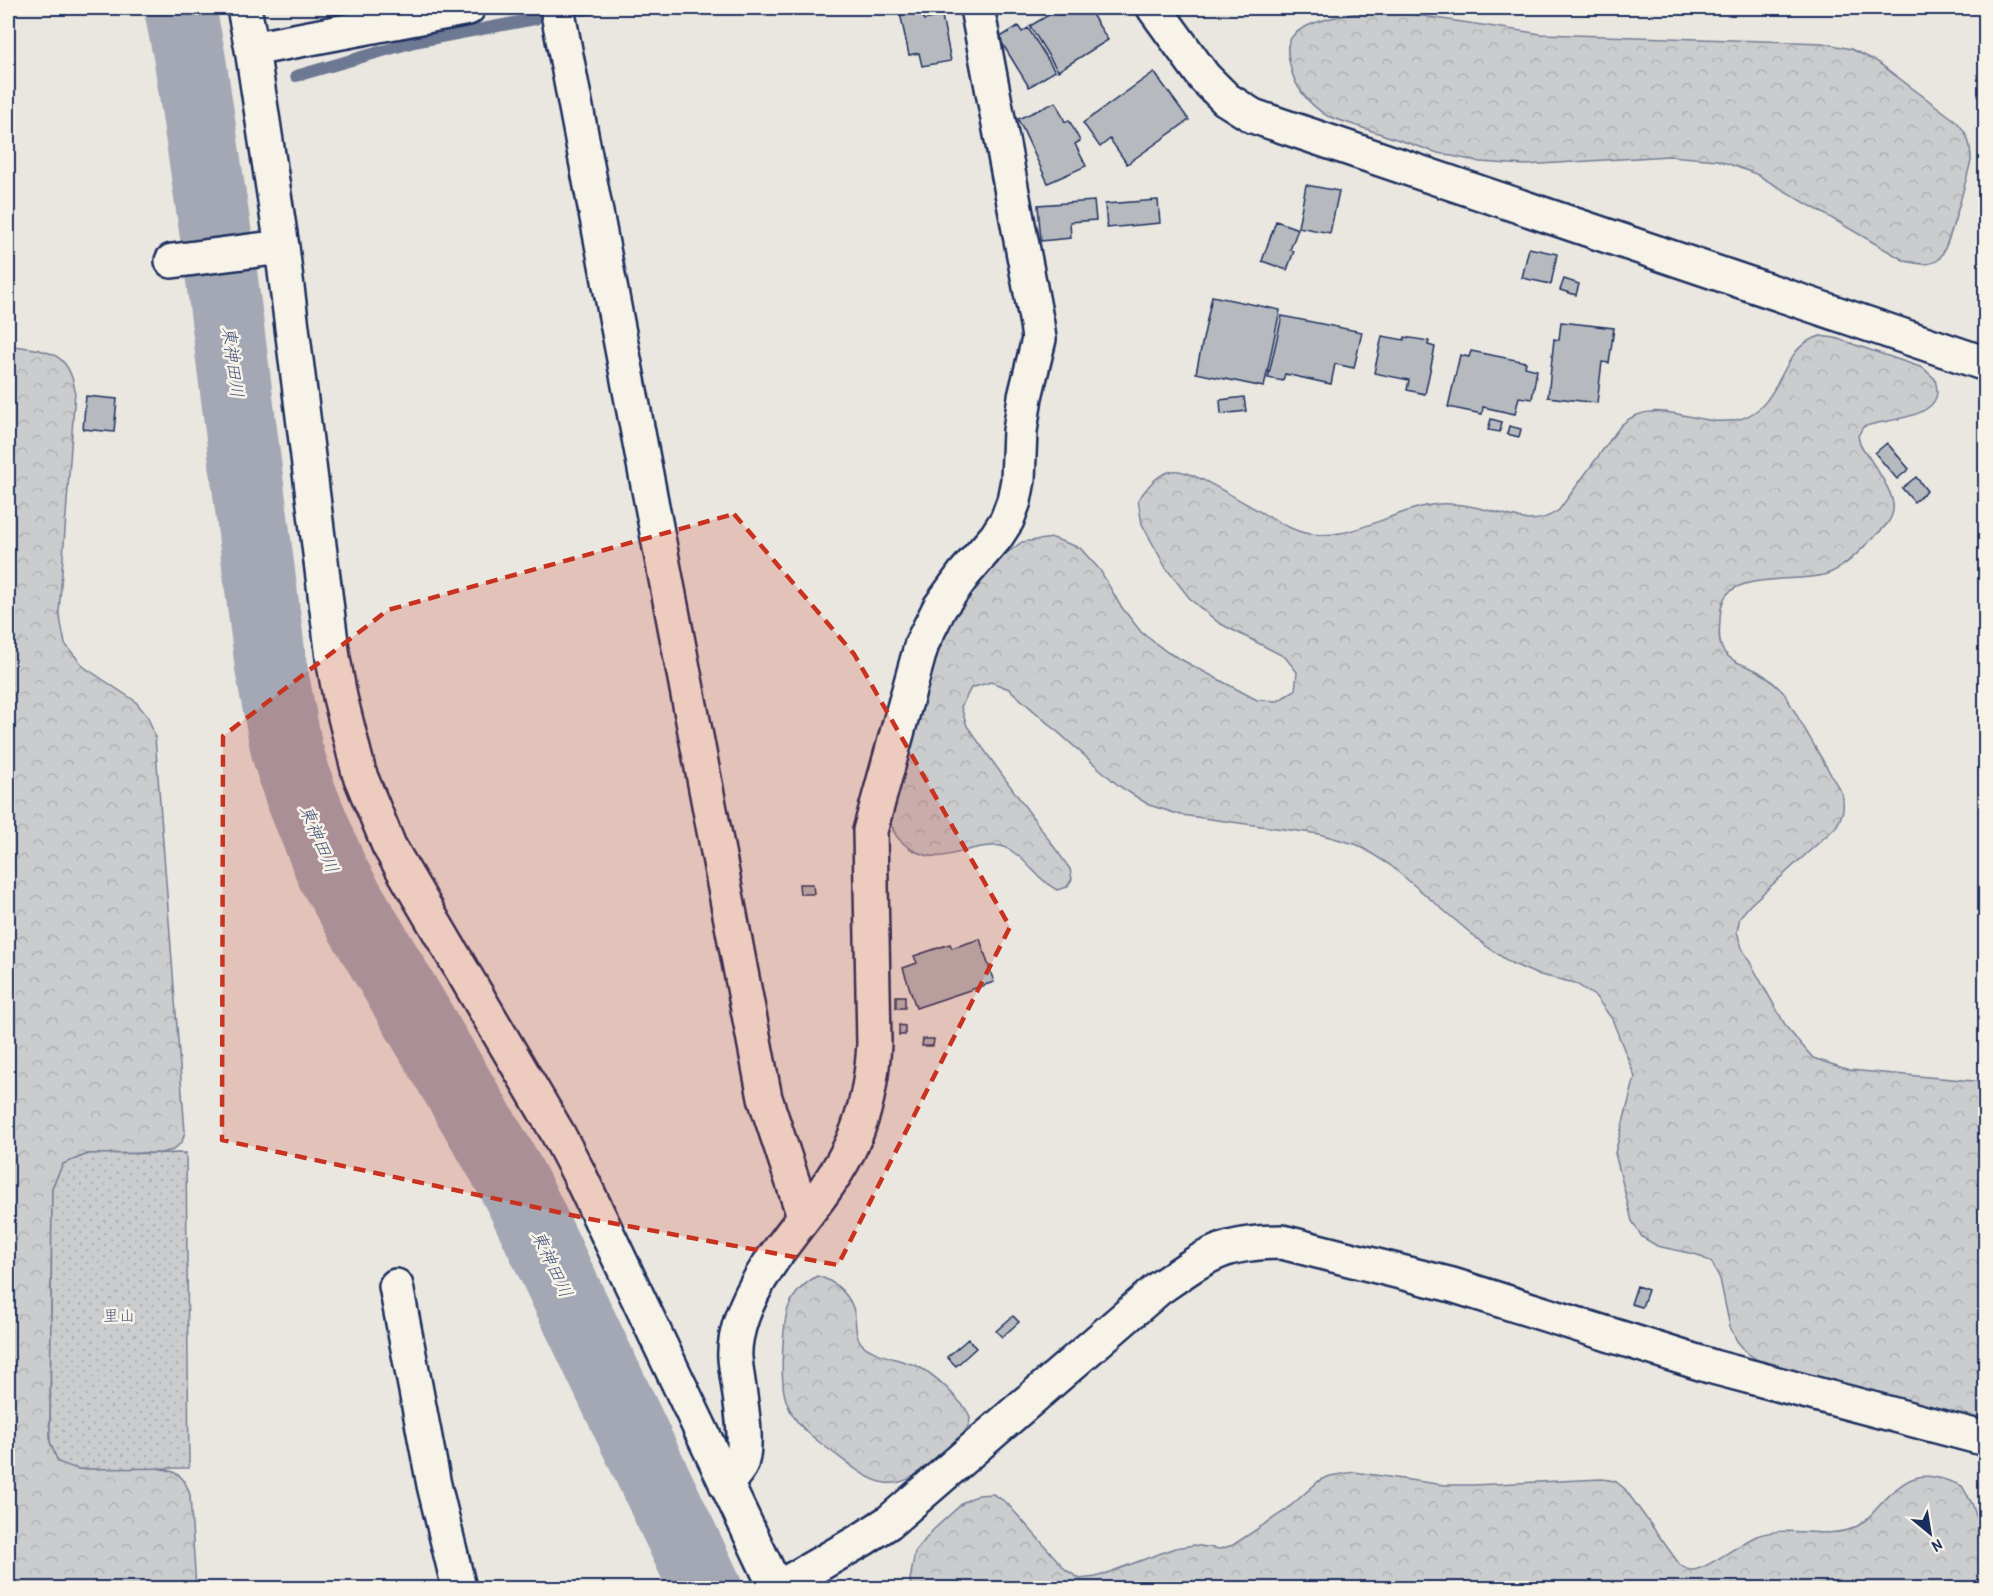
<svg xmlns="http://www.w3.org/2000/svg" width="1993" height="1596" font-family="'Patrick Hand','Klee One',sans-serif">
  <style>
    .forest { fill: url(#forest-crowns); stroke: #737e96; stroke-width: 1.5 }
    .garden { fill: url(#garden-dots); stroke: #737e96; stroke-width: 1.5 }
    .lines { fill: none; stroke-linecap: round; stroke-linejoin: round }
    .stream { stroke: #6d7892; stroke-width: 12 }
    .river { stroke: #a3a8b4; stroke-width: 72 }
    .building { fill: #b6babf; stroke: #1b2f5e; stroke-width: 1.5 }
    .street-casing { stroke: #1b2f5e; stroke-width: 38 }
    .street { stroke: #f7f3e8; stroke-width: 33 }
    .marked { fill: #c8321e; fill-opacity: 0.2; stroke: #c8321e; stroke-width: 4.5; stroke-dasharray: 12 8; stroke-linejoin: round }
    .labels { text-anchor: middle; stroke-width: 5; stroke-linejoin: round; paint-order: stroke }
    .park-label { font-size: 16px; fill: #47567a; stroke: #f7f3e8 }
    .water-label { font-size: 18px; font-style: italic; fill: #445378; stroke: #f7f3e8 }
  </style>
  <defs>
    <pattern id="forest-crowns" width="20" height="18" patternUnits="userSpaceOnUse" patternTransform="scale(1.5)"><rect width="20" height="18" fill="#cbcccd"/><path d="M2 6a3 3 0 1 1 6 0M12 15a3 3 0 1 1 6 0" fill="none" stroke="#aeb0b2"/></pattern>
    <pattern id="garden-dots" width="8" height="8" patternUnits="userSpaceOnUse" patternTransform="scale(1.5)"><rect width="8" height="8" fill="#cbcccd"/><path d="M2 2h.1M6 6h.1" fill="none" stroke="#aeb0b2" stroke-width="1.8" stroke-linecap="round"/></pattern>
  </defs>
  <rect width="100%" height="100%" fill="#eae7e0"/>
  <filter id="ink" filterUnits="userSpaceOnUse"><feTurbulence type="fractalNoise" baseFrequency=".0167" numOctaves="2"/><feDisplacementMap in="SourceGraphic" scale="12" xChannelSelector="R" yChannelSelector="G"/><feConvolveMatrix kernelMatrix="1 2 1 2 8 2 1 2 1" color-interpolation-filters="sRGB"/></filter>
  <g filter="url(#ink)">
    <path class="forest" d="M1383 10 1541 34 1823 43 1851 49 1876 61 1956 121C1968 134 1971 144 1971 161 1966 179 1949 251 1938 260 1928 267 1916 263 1905 261L1756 174 1718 160 1669 156 1525 165 1480 162 1438 153 1327 116C1309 104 1296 90 1291 69 1289 60 1286 50 1289 42 1298 18 1361 13 1383 10Z
      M1820 336 1835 338 1923 368 1935 379C1936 383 1937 389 1937 393 1934 420 1882 419 1863 427L1858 436 1860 444C1870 460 1891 487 1893 504 1895 519 1883 529 1873 538 1859 551 1845 568 1827 574 1801 583 1737 572 1724 599 1721 606 1720 614 1720 621 1719 631 1718 644 1724 652 1733 664 1748 665 1759 672 1769 678 1776 685 1784 693L1842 794C1845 807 1843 815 1836 827L1750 905 1740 917 1737 932 1742 948 1787 1028 1813 1058 1849 1070 1985 1082V1419L1965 1416 1759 1361 1747 1353 1737 1341 1730 1327 1720 1279 1712 1263 1698 1255 1657 1246 1642 1237 1632 1221 1615 1153 1635 1077 1612 1019 1596 997 1575 983 1536 974 1511 963 1486 946 1390 865 1358 845 1319 834 1181 815 1149 805 1119 786 1009 689 991 682 971 688 961 707 967 726 1070 869 1072 879 1067 887 1057 890C1036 880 1026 856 1004 847 1000 845 995 846 991 846 960 847 941 867 911 849 897 840 892 832 889 816L936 648 953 615 996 561 1022 542 1053 538 1080 548 1100 570 1120 605 1141 632 1167 652 1257 700 1278 701 1295 690 1297 672 1285 657 1219 623 1191 600 1166 568 1142 524 1138 500C1147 488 1155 475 1172 471 1194 466 1271 523 1298 531 1347 547 1391 508 1439 504 1468 502 1500 514 1528 520 1541 520 1549 517 1559 510L1621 425C1658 392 1699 431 1740 419 1779 408 1779 359 1808 341 1811 339 1816 338 1820 336Z
      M8 345C43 351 69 348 75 391L59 613 65 644 84 667 135 701 148 717 155 737 185 1132 182 1142 173 1150 161 1153 88 1154 63 1164 52 1188 50 1442 77 1469C100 1469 157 1463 175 1473 184 1477 187 1486 190 1495L196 1588H8Z
      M817 1276C836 1281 852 1296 855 1316 856 1325 855 1336 861 1343 871 1355 904 1360 919 1367 935 1375 946 1386 957 1399 962 1404 969 1411 970 1418 971 1433 943 1453 933 1462 890 1501 870 1480 831 1451 818 1441 803 1431 794 1417 788 1408 783 1394 783 1383 781 1367 783 1320 789 1306 794 1294 805 1283 817 1276Z
      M1354 1472 1444 1485H1473L1602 1479 1615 1481 1625 1489 1680 1565C1684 1568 1687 1570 1692 1570 1706 1570 1740 1543 1757 1536 1788 1524 1823 1540 1854 1528 1864 1523 1871 1515 1878 1507 1908 1475 1920 1468 1962 1486L1972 1503 1985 1544V1588H911L910 1580 915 1552 933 1530 964 1502 978 1495 993 1494 1006 1502 1066 1570 1080 1579 1096 1577 1175 1548 1194 1545 1220 1549 1233 1545 1286 1510 1320 1480 1330 1476Z"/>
    <path class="garden" d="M186 1153 189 1468 77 1469 58 1462 50 1442 52 1188 63 1164 88 1154Z"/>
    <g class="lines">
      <path class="stream" d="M582 10 594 8
        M296 76 414 42 535 19"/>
      <path class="river" d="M180 8 190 60 219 256 271 667 287 751 300 793 333 874 503 1164 523 1202 706 1588"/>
    </g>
    <path class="building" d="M899 8H921L924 20 942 16 951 61 922 66 919 53 909 55Z
      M1010 8H1028L1014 15Z
      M1072 8H1088L1108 40 1058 71 1030 26 1057 10 1060 15Z
      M1018 26 1022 32 1028 28 1055 71 1029 87 999 38Z
      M1154 72 1189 120 1127 164 1110 139 1100 147 1083 123Z
      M1056 102 1065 122 1069 120 1080 141 1075 144 1086 166 1048 183 1018 119Z
      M1306 185 1339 191 1330 233 1298 227Z
      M1158 200 1160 223 1107 228 1105 204Z
      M1094 201 1096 220 1070 222 1071 238 1041 241 1038 205Z
      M1276 221 1298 229 1290 250 1294 251 1287 270 1262 261Z
      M1529 248 1557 254 1551 284 1522 278Z
      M1564 279 1579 284 1576 295 1560 290Z
      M1212 296 1280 310 1264 387 1196 373Z
      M1282 316 1362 332 1354 368 1335 364 1331 384 1285 374 1283 381 1268 378Z
      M1561 322 1614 328 1609 363 1602 362 1597 403 1548 397 1554 339 1559 340Z
      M1382 336 1404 340 1405 337 1429 341 1428 345 1435 347 1425 394 1407 390 1409 380 1374 373Z
      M1471 351 1526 362 1525 367 1537 370 1532 399 1519 397 1515 414 1483 407 1482 414 1448 407 1460 355 1469 357Z
      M86 396 117 399 114 432 83 429Z
      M1244 397 1246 411 1221 414 1220 400Z
      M1491 419 1502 422 1500 432 1488 430Z
      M1509 426 1521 429 1519 437 1507 434Z
      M1887 443 1909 469 1897 479 1875 453Z
      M1916 477 1927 491 1914 502 1902 488Z
      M799 884H813L814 894H800Z
      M980 939 994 982 916 1008 903 968 917 963 914 956 950 944 952 948Z
      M896 996H905V1008H896Z
      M899 1025 905 1026V1035H899Z
      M923 1039H934L933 1046H922Z
      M1637 1286 1648 1290 1642 1307 1631 1304Z
      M1013 1316 1019 1322 1002 1337 996 1331Z
      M968 1339 976 1348 956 1366 947 1357Z"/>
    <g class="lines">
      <g class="street-casing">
        <path id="street" d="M244 8 252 49 282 247 333 658 340 697 359 773 389 846 557 1132 579 1174 776 1588
          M557 8 765 1098 804 1216
          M1154 8 1204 77 1226 99 1253 116 1986 364
          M252 49 468 8
          M172 261 282 247
          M396 1286 434 1485 459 1588
          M726 1484C731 1478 736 1472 740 1466 751 1444 737 1384 735 1358 734 1345 738 1329 742 1317 765 1251 825 1205 853 1141 867 1110 872 1078 874 1044L870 831 922 643 940 607 964 574 996 537 1007 520 1014 501 1018 480 1020 431 1025 397 1039 339 1037 324 977 8
          M778 1588 863 1539 889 1522 1158 1289C1205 1256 1222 1242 1282 1242L1452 1285 1713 1367 1986 1439"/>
      </g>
      <use href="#street" class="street"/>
    </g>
  </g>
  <path class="marked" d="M734 514 854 654 1010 927 838 1265 590 1219 222 1140 223 736 388 610Z"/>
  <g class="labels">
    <g class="park-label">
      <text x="119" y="1321">里山</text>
    </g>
    <g class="water-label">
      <text transform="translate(233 362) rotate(83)" y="6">東神田川</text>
      <text transform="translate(319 839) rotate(67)" y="6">東神田川</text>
      <text transform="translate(552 1264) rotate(65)" y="6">東神田川</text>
    </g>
  </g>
  <rect width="1993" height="1596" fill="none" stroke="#f7f3e8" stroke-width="30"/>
  <rect x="15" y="15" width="1963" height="1566" fill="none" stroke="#1b2f5e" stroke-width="2" filter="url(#ink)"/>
  <g transform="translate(1930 1533) rotate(150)" stroke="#f7f3e8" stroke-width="4.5" paint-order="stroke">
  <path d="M0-4.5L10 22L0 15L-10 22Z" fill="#1b2f5e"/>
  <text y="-9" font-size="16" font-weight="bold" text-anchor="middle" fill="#1b2f5e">N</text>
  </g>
</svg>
